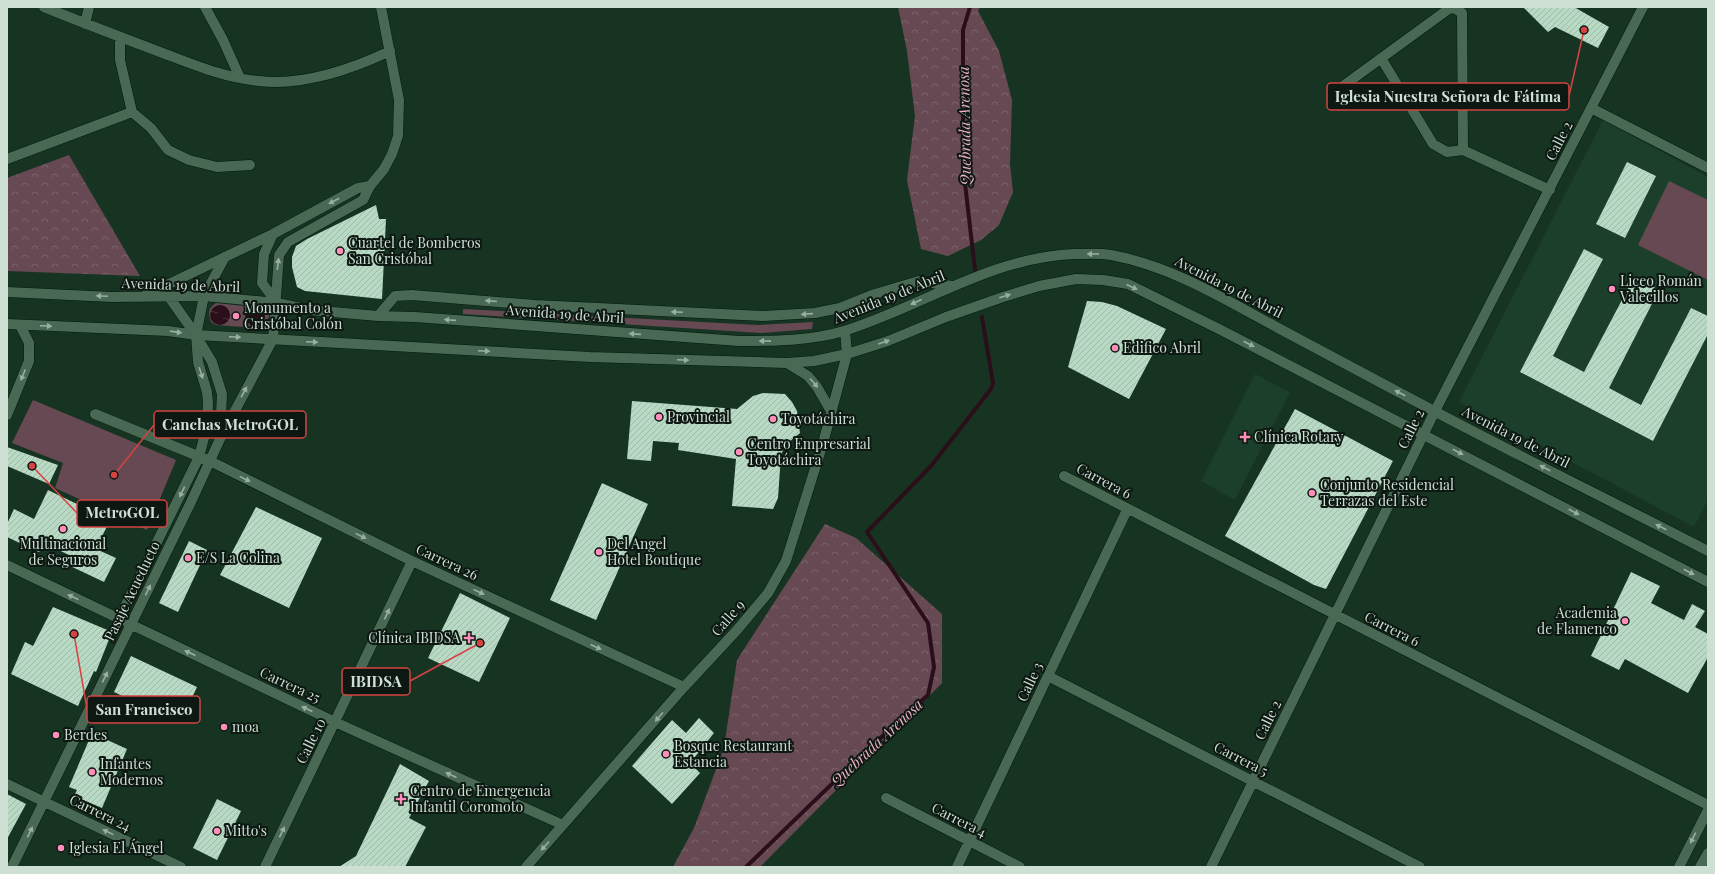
<svg xmlns="http://www.w3.org/2000/svg" width="1715" height="874" font-family="'Playfair Display',serif">
  <style>
    .built { fill: #1b3f2a }
    .green { fill: #664953 }
    .forest { fill: url(#forest-crowns) }
    .water { fill: url(#water-ripples) }
    .lines { fill: none; stroke-linecap: round; stroke-linejoin: round }
    .stream { stroke: #2a0f1a; stroke-width: 4 }
    .building { fill: url(#building-hatch) }
    .street-casing { stroke: #001b0c; stroke-width: 11 }
    .secondary-casing { stroke: #001b0c; stroke-width: 11 }
    .street { stroke: #4a6955; stroke-width: 10 }
    .secondary { stroke: #4a6955; stroke-width: 10 }
    .oneway { fill: #99b0a1 }
    .poi-dot { fill: #ff8eba; stroke: #0c1811; stroke-width: 1.5 }
    .labels { text-anchor: middle; stroke-width: 4; stroke-linejoin: round; paint-order: stroke }
    .street-label { font-size: 14px; fill: #cedfd4; stroke: #0c1811 }
    .poi-label { font-size: 14px; fill: #cedfd4; stroke: #0c1811; text-anchor: start }
    .water-label { font-size: 15px; font-style: italic; fill: #edafc5; stroke: #0c1811 }
    .leader { fill: none; stroke: #d54342; stroke-width: 1.5 }
    .callout-dot { fill: #d54342; stroke: #0c1811; stroke-width: 1.5 }
    .callout { fill: #0c1811; stroke: #d54342; stroke-width: 1.5 }
    .callout-label { font-size: 15px; text-anchor: middle; font-weight: bold; fill: #cedfd4 }
  </style>
  <defs>
    <pattern id="forest-crowns" width="20" height="18" patternUnits="userSpaceOnUse"><rect width="20" height="18" fill="#664953"/><path d="M2 6a3 3 0 1 1 6 0M12 15a3 3 0 1 1 6 0" fill="none" stroke="#7b636b"/></pattern>
    <pattern id="water-ripples" width="26" height="14" patternUnits="userSpaceOnUse"><rect width="26" height="14" fill="#2a0f1a"/><path d="M2 4q2-2 4 0t4 0M15 11q2-2 4 0t4 0" fill="none" stroke="#48323a"/></pattern>
    <pattern id="building-hatch" width="6" height="6" patternUnits="userSpaceOnUse"><rect width="6" height="6" fill="#b8d9c3"/><path d="M-1 1l2-2M0 6l6-6M5 7l2-2" fill="none" stroke="#a0bba9"/></pattern>
  </defs>
  <rect width="100%" height="100%" fill="#173423"/>
  <path class="built" d="M1603 120 1708 177V499L1694 527 1459 402Z
    M1255 374 1290 392 1235 500 1201 481Z"/>
  <path class="green" d="M1669 181 1708 200V280L1638 245Z
    M216 303 262 308 267 311 269 316 265 325 259 328 216 325 211 322C208 314 208 308 216 303Z
    M463 309 758 325 813 322 812 329 761 333 463 314Z
    M33 400 176 460 147 530 55 488 63 463 12 443Z"/>
  <path class="forest" d="M898 7H980L978 11 999 51 1012 100 1010 164 1013 192 999 225 981 240 948 256 921 249 907 180 915 116 907 51Z
    M69 155 140 276 7 271V178Z
    M825 524 856 538 942 614V683L760 867H673L694 828 724 748 737 660Z"/>
  <path class="water" d="M210 315a10 10 0 1 1 20 0a10 10 0 1 1-20 0Z
    M245 316a10 10 0 1 1 20 0a10 10 0 1 1-20 0Z"/>
  <g class="lines">
    <path class="stream" d="M970 7 963 30V166L975 270
      M746 867 866 751 928 695 934 667 928 623 867 532 931 466 991 389 993 383 982 317"/>
  </g>
  <path class="building" d="M1523 7H1574L1609 27 1598 48 1555 27 1548 32Z
    M1627 162 1656 176 1625 238 1596 224Z
    M376 205 379 219H386L382 299 305 291 297 287 292 267V257L296 246 307 239Z
    M1584 249 1603 259 1553 356 1584 372 1634 277 1659 290 1609 388 1641 405 1691 308 1708 316V334L1653 441 1520 372Z
    M1087 301 1102 302 1117 306 1166 329 1129 399 1068 367Z
    M763 393 785 394 792 402 797 411 800 433 785 445 781 455 778 498 773 509 732 506 736 459 678 450 679 443 653 441 651 461 627 459 632 401 737 409 753 396Z
    M1295 409 1393 461 1326 589 1314 585 1225 536Z
    M7 447 58 465 49 484 7 466Z
    M602 483 648 504 596 620 550 600Z
    M48 490 110 520 96 549 116 558 104 582 66 564 69 555 44 543 39 552 7 537V524L14 509 34 519Z
    M256 507 322 538 289 608 220 575Z
    M189 541 207 550 178 612 159 603Z
    M1631 572 1660 586 1651 603 1684 620 1692 604 1705 611 1695 627 1708 634V657L1688 693 1625 659 1619 670 1591 656Z
    M460 593 510 618 479 682 428 658Z
    M53 607 112 632 96 672 94 671 78 706 11 674 25 642 33 646Z
    M131 656 197 687 180 723 114 692Z
    M699 718 714 733 690 763 700 773 672 804 632 766 672 720 686 733Z
    M92 733 127 749 102 808 74 796 77 790 69 787Z
    M400 764 429 781 409 818 426 827 405 867H339L356 856Z
    M7 794 26 804 7 839Z
    M217 799 241 811 217 860 193 848Z"/>
  <g class="lines">
    <g class="street-casing">
      <path id="street" d="M44 7C83 23 121 37 160 52 192 64 224 78 259 81 304 86 350 70 390 51
        M205 7 223 40 240 78
        M85 24 89 7
        M120 37V60L132 112 151 128 168 150 189 160 217 167 250 165
        M1381 58 1433 144 1447 152 1463 150
        M1343 86 1450 8 1456 9 1462 13 1463 150 1550 190
        M1591 108 1708 168
        M7 159 132 112
        M273 234 264 254 262 283 277 303
        M378 316 395 296 412 295 535 305 763 316 815 313 840 308 875 294 919 281 952 286
        M197 337 212 362 222 394 220 435
        M95 414 210 461 412 561 684 687
        M7 415 29 361V343L20 325
        M1064 476 1708 805
        M7 565 335 722 563 825
        M119 619 199 457 207 426 208 403 207 392 198 362 196 335 204 296 225 257 273 234 358 188 370 186
        M1048 676 1420 867
        M7 784 181 867
        M886 798 1020 867
        M12 867 191 502 220 439 273 339 279 255 288 242 363 200 370 186 384 169 392 154 398 136 399 100 381 7
        M265 867 412 561
        M526 867 684 687 737 630 768 593 786 561 823 443 847 354 845 331
        M957 867 1127 510
        M1211 867 1435 411 1643 7
        M1679 867 1708 810
        M1700 867 1708 853"/>
    </g>
    <g class="secondary-casing">
      <path id="secondary" d="M7 292 112 297 204 296 277 303 310 310 378 316 415 317 739 341C774 341 810 341 844 331 921 307 992 257 1074 254 1086 254 1099 253 1111 255 1172 266 1226 300 1280 329 1331 356 1383 384 1434 411 1525 459 1617 504 1708 551
        M144 296 225 257
        M169 297 196 335
        M7 324 168 331 196 335 590 357 787 363 814 361 847 354 888 341 946 317 1003 297 1039 286 1076 279 1103 280 1128 284 1219 329 1708 582
        M787 363 808 376 817 387 831 411"/>
    </g>
    <use href="#street" class="street"/>
    <use href="#secondary" class="secondary"/>
  </g>
  <defs><path id="oneway-solid" d="M-6-.8H1V-3.2L6.5 0L1 3.2V.8H-6Z"/></defs>
  <g class="oneway">
    <use href="#oneway-solid" transform="translate(334 201) rotate(152)"/>
    <use href="#oneway-solid" transform="translate(1093 254) rotate(180)"/>
    <use href="#oneway-solid" transform="translate(278 264) rotate(-83)"/>
    <use href="#oneway-solid" transform="translate(1132 287) rotate(24)"/>
    <use href="#oneway-solid" transform="translate(102 296) rotate(-178)"/>
    <use href="#oneway-solid" transform="translate(1005 296) rotate(-18)"/>
    <use href="#oneway-solid" transform="translate(491 301) rotate(-175)"/>
    <use href="#oneway-solid" transform="translate(916 302) rotate(156)"/>
    <use href="#oneway-solid" transform="translate(677 312) rotate(-177)"/>
    <use href="#oneway-solid" transform="translate(807 314) rotate(176)"/>
    <use href="#oneway-solid" transform="translate(450 320) rotate(-176)"/>
    <use href="#oneway-solid" transform="translate(46 326) rotate(2)"/>
    <use href="#oneway-solid" transform="translate(176 332) rotate(8)"/>
    <use href="#oneway-solid" transform="translate(635 334) rotate(-176)"/>
    <use href="#oneway-solid" transform="translate(235 337) rotate(3)"/>
    <use href="#oneway-solid" transform="translate(765 341) rotate(-179)"/>
    <use href="#oneway-solid" transform="translate(312 342) rotate(3)"/>
    <use href="#oneway-solid" transform="translate(884 342) rotate(-19)"/>
    <use href="#oneway-solid" transform="translate(1249 344) rotate(27)"/>
    <use href="#oneway-solid" transform="translate(484 351) rotate(3)"/>
    <use href="#oneway-solid" transform="translate(683 360) rotate(2)"/>
    <use href="#oneway-solid" transform="translate(201 373) rotate(72)"/>
    <use href="#oneway-solid" transform="translate(23 375) rotate(112)"/>
    <use href="#oneway-solid" transform="translate(814 383) rotate(50)"/>
    <use href="#oneway-solid" transform="translate(244 392) rotate(-61)"/>
    <use href="#oneway-solid" transform="translate(1400 393) rotate(-152)"/>
    <use href="#oneway-solid" transform="translate(1458 452) rotate(28)"/>
    <use href="#oneway-solid" transform="translate(1545 468) rotate(-153)"/>
    <use href="#oneway-solid" transform="translate(245 479) rotate(26)"/>
    <use href="#oneway-solid" transform="translate(182 492) rotate(116)"/>
    <use href="#oneway-solid" transform="translate(1574 512) rotate(28)"/>
    <use href="#oneway-solid" transform="translate(1661 527) rotate(-153)"/>
    <use href="#oneway-solid" transform="translate(361 536) rotate(26)"/>
    <use href="#oneway-solid" transform="translate(1689 572) rotate(27)"/>
    <use href="#oneway-solid" transform="translate(148 590) rotate(-64)"/>
    <use href="#oneway-solid" transform="translate(479 592) rotate(25)"/>
    <use href="#oneway-solid" transform="translate(73 597) rotate(-154)"/>
    <use href="#oneway-solid" transform="translate(387 614) rotate(-65)"/>
    <use href="#oneway-solid" transform="translate(596 647) rotate(25)"/>
    <use href="#oneway-solid" transform="translate(190 653) rotate(-155)"/>
    <use href="#oneway-solid" transform="translate(105 677) rotate(-64)"/>
    <use href="#oneway-solid" transform="translate(307 709) rotate(-155)"/>
    <use href="#oneway-solid" transform="translate(659 717) rotate(131)"/>
    <use href="#oneway-solid" transform="translate(451 775) rotate(-156)"/>
    <use href="#oneway-solid" transform="translate(30 832) rotate(-64)"/>
    <use href="#oneway-solid" transform="translate(108 832) rotate(-154)"/>
    <use href="#oneway-solid" transform="translate(282 832) rotate(-64)"/>
    <use href="#oneway-solid" transform="translate(1693 838) rotate(117)"/>
    <use href="#oneway-solid" transform="translate(545 846) rotate(132)"/>
  </g>
  <g class="poi-dot">
    <circle cx="340" cy="251" r="4"/>
    <circle cx="1612" cy="289" r="4"/>
    <circle cx="236" cy="316" r="4"/>
    <circle cx="1115" cy="348" r="4"/>
    <circle cx="659" cy="417" r="4"/>
    <circle cx="773" cy="419" r="4"/>
    <path d="M1243 431h4v4h4v4h-4v4h-4v-4h-4v-4h4z"/>
    <circle cx="739" cy="452" r="4"/>
    <circle cx="1312" cy="493" r="4"/>
    <circle cx="63" cy="529" r="4"/>
    <circle cx="599" cy="552" r="4"/>
    <circle cx="188" cy="558" r="4"/>
    <circle cx="1625" cy="621" r="4"/>
    <path d="M467 632h4v4h4v4h-4v4h-4v-4h-4v-4h4z"/>
    <circle cx="224" cy="727" r="4"/>
    <circle cx="56" cy="735" r="4"/>
    <circle cx="666" cy="754" r="4"/>
    <circle cx="92" cy="772" r="4"/>
    <path d="M399 793h4v4h4v4h-4v4h-4v-4h-4v-4h4z"/>
    <circle cx="217" cy="831" r="4"/>
    <circle cx="61" cy="848" r="4"/>
  </g>
  <g class="labels">
    <g class="street-label">
      <text transform="translate(1559 141) rotate(-63)" y="5">Calle 2</text>
      <text transform="translate(181 285) rotate(2)" y="5">Avenida 19 de Abril</text>
      <text transform="translate(1229 287) rotate(27)" y="5">Avenida 19 de Abril</text>
      <text transform="translate(889 297) rotate(-22)" y="5">Avenida 19 de Abril</text>
      <text transform="translate(565 314) rotate(4)" y="5">Avenida 19 de Abril</text>
      <text transform="translate(1411 429) rotate(-64)" y="5">Calle 2</text>
      <text transform="translate(1516 437) rotate(27)" y="5">Avenida 19 de Abril</text>
      <text transform="translate(1104 481) rotate(28)" y="5">Carrera 6</text>
      <text transform="translate(447 562) rotate(25)" y="5">Carrera 26</text>
      <text transform="translate(132 591) rotate(-64)" y="5">Pasaje Acueducto</text>
      <text transform="translate(728 618) rotate(-49)" y="5">Calle 9</text>
      <text transform="translate(1392 629) rotate(27)" y="5">Carrera 6</text>
      <text transform="translate(1030 682) rotate(-65)" y="5">Calle 3</text>
      <text transform="translate(290 685) rotate(25)" y="5">Carrera 25</text>
      <text transform="translate(1268 720) rotate(-64)" y="5">Calle 2</text>
      <text transform="translate(311 741) rotate(-64)" y="5">Calle 10</text>
      <text transform="translate(1241 759) rotate(27)" y="5">Carrera 5</text>
      <text transform="translate(100 813) rotate(26)" y="5">Carrera 24</text>
      <text transform="translate(959 820) rotate(27)" y="5">Carrera 4</text>
    </g>
    <g class="poi-label">
      <text x="348" y="248">Cuartel de Bomberos<tspan x="348" dy="16">San Cristóbal</tspan></text>
      <text x="1620" y="286">Liceo Román<tspan x="1620" dy="16">Valecillos</tspan></text>
      <text x="244" y="313">Monumento a<tspan x="244" dy="16">Cristóbal Colón</tspan></text>
      <text x="1123" y="353">Edifico Abril</text>
      <text x="667" y="422">Provincial</text>
      <text x="781" y="424">Toyotáchira</text>
      <text x="1254" y="442">Clínica Rotary</text>
      <text x="747" y="449">Centro Empresarial<tspan x="747" dy="16">Toyotáchira</tspan></text>
      <text x="1320" y="490">Conjunto Residencial<tspan x="1320" dy="16">Terrazas del Este</tspan></text>
      <text x="63" y="549" text-anchor="middle">Multinacional<tspan x="63" dy="16">de Seguros</tspan></text>
      <text x="607" y="549">Del Angel<tspan x="607" dy="16">Hotel Boutique</tspan></text>
      <text x="196" y="563">E/S La Colina</text>
      <text x="1617" y="618" text-anchor="end">Academia<tspan x="1617" dy="16">de Flamenco</tspan></text>
      <text x="460" y="643" text-anchor="end">Clínica IBIDSA</text>
      <text x="232" y="732">moa</text>
      <text x="64" y="740">Berdes</text>
      <text x="674" y="751">Bosque Restaurant<tspan x="674" dy="16">Estancia</tspan></text>
      <text x="100" y="769">Infantes<tspan x="100" dy="16">Modernos</tspan></text>
      <text x="410" y="796">Centro de Emergencia<tspan x="410" dy="16">Infantil Coromoto</tspan></text>
      <text x="225" y="836">Mitto's</text>
      <text x="69" y="853">Iglesia El Ángel</text>
    </g>
    <g class="water-label">
      <text transform="translate(965 126) rotate(-91)" y="5">Quebrada Arenosa</text>
      <text transform="translate(877 743) rotate(-43)" y="5">Quebrada Arenosa</text>
    </g>
  </g>
  <path class="leader" d="M1584 30L1569 96M114 475L154 425M32 466L77 513M480 643L410 681M74 634L87 709"/>
  <g class="callout-dot">
    <circle cx="1584" cy="30" r="4"/>
    <circle cx="114" cy="475" r="4"/>
    <circle cx="32" cy="466" r="4"/>
    <circle cx="480" cy="643" r="4"/>
    <circle cx="74" cy="634" r="4"/>
  </g>
  <g class="callout">
    <rect x="1327" y="83" width="242" height="27" rx="4"/>
    <rect x="154" y="411" width="152" height="27" rx="4"/>
    <rect x="77" y="500" width="90" height="27" rx="4"/>
    <rect x="342" y="668" width="68" height="27" rx="4"/>
    <rect x="87" y="696" width="113" height="27" rx="4"/>
  </g>
  <g class="callout-label">
    <text x="1448" y="102">Iglesia Nuestra Señora de Fátima</text>
    <text x="230" y="430">Canchas MetroGOL</text>
    <text x="122" y="518">MetroGOL</text>
    <text x="376" y="687">IBIDSA</text>
    <text x="144" y="715">San Francisco</text>
  </g>
  <rect width="1715" height="874" fill="none" stroke="#cedfd4" stroke-width="16"/>
</svg>
